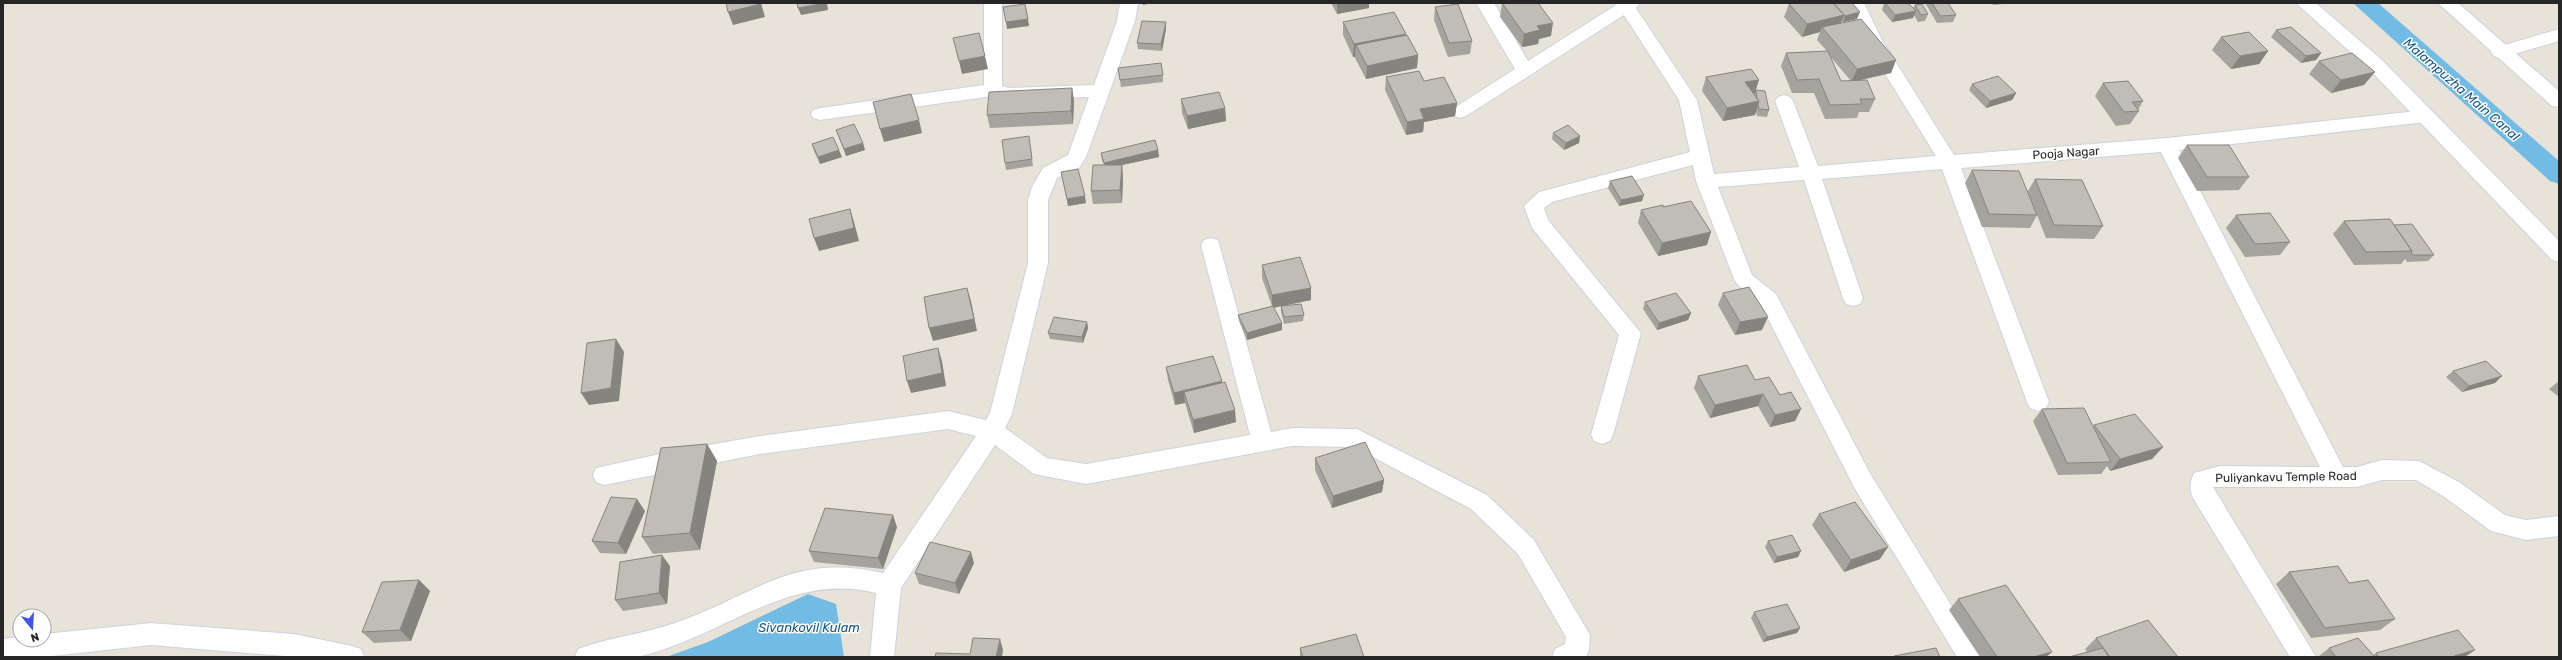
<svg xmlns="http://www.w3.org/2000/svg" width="2562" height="660" font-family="Rubik,sans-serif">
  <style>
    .water { fill: #72bbe4 }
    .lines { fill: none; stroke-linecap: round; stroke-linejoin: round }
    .canal { fill: #72bbe4; fill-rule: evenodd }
    .street-casing { stroke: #ced0df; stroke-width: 2 }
    .secondary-casing { stroke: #ced0df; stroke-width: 2 }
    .street { fill: #fff; fill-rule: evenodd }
    .secondary { fill: #fff; fill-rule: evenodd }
    .wall { fill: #a5a39d; fill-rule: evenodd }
    .shaded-wall { fill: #86847f }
    .building { fill: #c0bdb6; stroke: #86847f }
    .labels { text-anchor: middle; stroke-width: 3; stroke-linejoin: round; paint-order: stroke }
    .street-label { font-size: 12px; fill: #262626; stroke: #fff }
    .water-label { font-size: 13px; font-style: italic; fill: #17588a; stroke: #fff }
  </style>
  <rect width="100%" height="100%" fill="#e8e3d9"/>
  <path class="water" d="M808 594 836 604 844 657H666L708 642Z"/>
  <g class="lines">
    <path class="canal" d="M2353 3H2378L2559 161V184L2550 181Z"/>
    <g class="street-casing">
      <path id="street" d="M984 3H1002V86L1009 88 1094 85 1117 21 1120 3H1138L1135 21 1086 157 1079 168 1057 178 1048 200V263L1012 414 1005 428 1047 458 1086 464 1250 435 1201 245 1204 240 1211 238 1218 240 1271 432 1292 428 1357 429 1487 495 1534 540 1590 635 1589 650 1586 657H1552L1555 649 1565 644 1566 637 1518 554 1471 509 1354 447 1292 446 1086 484 1034 474 995 445 901 588 894 657H870L876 593C790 571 721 637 641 656 621 660 595 657 575 657L578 649C609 637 644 634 675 623 756 595 790 552 883 573L976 436 948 429 760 454 604 485 596 482 593 475 596 468 669 452 760 436 948 411 986 420 990 413 1028 263V200L1032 187 1043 168 1068 155 1089 97 1009 100 993 96 820 120 813 118 811 114 813 110 820 108 984 85Z
        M1476 3H1494L1528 61 1616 5 1615 3H1640L1636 8 1697 100 1714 174 1799 167 1775 101 1778 97 1784 95 1790 97 1793 101 1818 166 1936 156 1864 40 1846 3H1864L1882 40 1954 155 2167 138 2426 110 2433 112 2435 116 2433 120 2426 122 2179 150 2343 467H2357L2382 460 2419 461 2459 482 2505 515 2526 520 2559 516V536L2526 540 2491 531 2443 496 2416 480H2382L2357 487H2213L2316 657H2290L2193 498C2189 489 2190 482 2194 473L2220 466 2320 467 2161 152 1961 168 2049 402 2046 408 2038 411 2030 408 2027 402 1942 169 1822 179 1863 298 1860 304 1853 306 1846 304 1843 298 1804 180 1718 187 1752 275 1776 294 1871 475 1983 657H1957L1855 489 1761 305 1737 284 1734 279 1696 181 1693 165 1552 202 1544 208 1548 220 1641 333 1613 435 1610 441 1602 444 1594 441 1591 435 1619 335 1532 228 1524 206 1539 192 1690 152 1679 100 1624 15 1466 116 1460 118 1454 116 1451 112 1454 108 1515 69Z
        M2559 29V41L2500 58 2494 56 2491 52 2494 48Z
        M151 623 294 634 352 646 361 649 364 657H297L151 645 43 657H3V639L20 637V640H44V634Z"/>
    </g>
    <g class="secondary-casing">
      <path id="secondary" d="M2296 3H2316L2382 60 2559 241V262L2552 260 2368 68Z
        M2438 3H2458L2559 91V107L2552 106Z"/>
    </g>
    <use href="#street" class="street"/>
    <use href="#secondary" class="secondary"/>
  </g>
  <path class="wall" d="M1331 3H1369V8L1337 14Z
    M1502 3 1551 36 1539 39 1538 44 1522 47 1500 17Z
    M1852 3 1857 19 1843 22 1841 21 1840 23 1896 60 1891 73 1857 81 1875 99 1869 112H1859L1857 118 1825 119 1814 93H1792L1781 66 1786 53 1827 51 1817 40 1820 32 1802 37 1784 17 1789 4ZM1829 55 1851 81H1841Z
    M1884 3 1913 8 1915 5 1928 14 1925 21 1918 22 1914 15 1913 18 1892 22 1882 10Z
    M1925 3H1948L1956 15 1953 22 1937 23Z
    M1992 3H2013L1993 5Z
    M1435 7 1472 41 1470 54 1448 57 1434 20Z
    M1166 22V29L1162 51 1138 49 1137 43Z
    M1343 22 1406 35 1418 55 1417 68 1366 79 1355 58V57H1353L1343 35Z
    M2276 30 2321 53 2316 60 2301 63 2271 37Z
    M2221 37 2268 51 2259 64 2231 69 2212 50Z
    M2319 61 2364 85 2331 93 2309 74Z
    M1118 68 1163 75V82L1121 87Z
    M1386 77 1424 81 1457 103 1455 116 1424 122 1423 132 1406 135 1385 90Z
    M1706 77 1756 90 1769 110 1767 117 1757 116 1756 111 1755 115 1723 121 1702 91Z
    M2103 83 2143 101 2138 110 2139 111 2130 124 2116 126 2095 96Z
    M1972 84 2016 93 2012 100 1986 108 1969 90Z
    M1072 88 1074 101 1073 124 990 128 987 115Z
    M1181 99 1225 108 1226 121 1188 129 1182 113Z
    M836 130 863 143 865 150 846 156Z
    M1553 133 1580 136 1579 143 1564 150 1552 139Z
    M1030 143 1033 166 1006 170 1005 163Z
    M812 144 842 157 820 164 814 151Z
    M2187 145 2249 177 2239 190 2197 191 2178 158Z
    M1158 150 1159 157 1122 165 1123 178 1122 203 1093 204 1091 191 1104 165 1102 160 1101 153Z
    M1972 170 2028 191 2035 179 2103 226 2094 239 2046 238 2037 215 2030 228 1982 227 1965 183Z
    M1061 172 1086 203 1068 206Z
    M1610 181 1642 201 1619 206 1608 188Z
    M1663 207 1707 245 1658 256 1638 223 1641 210Z
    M2236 215 2290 242 2280 255 2245 257 2226 228Z
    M2344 221 2394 225 2434 255 2428 261 2407 262 2405 259 2401 264 2354 265 2333 234Z
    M1262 265 1311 300 1288 305 1304 315 1303 321 1284 324 1281 312V306L1274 308 1282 330 1247 340 1239 321 1238 315 1272 306 1262 278Z
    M1723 293 1762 330 1735 335 1718 305Z
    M1645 302 1691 313 1688 320 1657 330 1643 309Z
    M1087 322 1088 328 1083 343 1050 339 1048 333Z
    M1166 367 1222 381V383L1236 422 1194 433 1185 403 1175 405 1168 380Z
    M2453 371 2495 383 2462 392 2446 377Z
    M1698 376 1755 380 1780 395 1801 409 1795 421 1770 427 1758 406 1710 418 1694 388Z
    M2559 381V397L2549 389Z
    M2042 409 2093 426 2094 425 2163 447 2152 459 2110 471 2107 466 2101 474 2058 475 2033 421Z
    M707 444 717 461 700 550 653 554 642 537Z
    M1315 458 1384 480 1382 492 1332 508 1315 470Z
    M645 511 626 554 600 553 592 541Z
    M1819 514 1880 559 1844 572 1812 525Z
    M897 527 883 569 814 562 809 551Z
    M1768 541 1798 557 1774 563 1765 547Z
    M974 563 959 594 919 584 915 573Z
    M670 566 667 604 623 611 615 600Z
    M2289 572 2349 583 2395 619 2380 630 2311 638 2276 584Z
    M419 580 430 591 411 641 374 643 362 632Z
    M1958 599 2052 652 2046 657H1980L1949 610Z
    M1754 612 1797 633 1763 642 1751 618Z
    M2096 638 2178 657H2069L2087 652 2085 649Z
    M1300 648 1364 657H1300Z
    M2329 648 2373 655 2376 653 2465 657H2318Z"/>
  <path class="shaded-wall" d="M761 3 765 17 733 25 728 12Z
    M827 3 828 10 801 15 798 8Z
    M1143 3H1153L1143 5Z
    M1337 3H1369V8L1337 14Z
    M1916 11 1913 18 1892 22 1895 15Z
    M1860 12 1857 19 1843 22 1845 16Z
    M1844 15 1839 28 1822 27 1820 32 1802 37 1807 24Z
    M1028 19 1029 26 1007 29 1006 22Z
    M1166 22V29L1162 51 1161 44Z
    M1553 23 1551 36 1539 39 1538 44 1522 47 1524 34 1537 26Z
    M1406 34 1405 47 1356 45 1355 57H1353L1354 44Z
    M2268 51 2259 64 2231 69 2240 56Z
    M2321 53 2316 60 2301 63 2306 56Z
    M1418 55 1417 68 1366 79 1367 66Z
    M985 56 988 69 962 74 959 61Z
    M1896 60 1891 73 1851 82 1857 69Z
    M2375 72 2364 85 2331 93 2341 80Z
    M1759 80 1755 93 1741 96 1745 82Z
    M1072 88 1074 101 1073 124 1071 111Z
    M2016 93 2012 100 1986 108 1990 101Z
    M1759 101 1755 115 1723 121 1727 108Z
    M1457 103 1455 116 1424 122 1423 132 1406 135 1407 122 1420 109Z
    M1225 108 1226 121 1188 129 1187 116Z
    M919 120 922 133 884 142 880 129Z
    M1580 136 1579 143 1564 150 1566 143Z
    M863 143 865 150 846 156 844 149Z
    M839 150 842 157 820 164 818 157Z
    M1158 150 1159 157 1122 165 1123 178 1122 203 1120 190 1105 169 1104 163Z
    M1644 195 1642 201 1619 206 1621 200Z
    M1085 196 1086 203 1068 206 1067 199Z
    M850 209 854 222 859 241 819 251 814 238Z
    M1711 232 1707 245 1658 256 1662 243Z
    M967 288 971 301 977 331 933 341 929 328Z
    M1311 288V300L1272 308V295Z
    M1691 313 1688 320 1657 330 1659 323Z
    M1768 317 1762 330 1735 335 1740 322Z
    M1087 322 1088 328 1083 343 1082 337Z
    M1282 323V330L1247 340V333Z
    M616 339 624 352 619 401 589 405 581 393Z
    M938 348 942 361 946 386 911 393 907 381Z
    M2502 376 2495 383 2462 392 2469 386Z
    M1222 381V394L1184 392 1185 403 1175 405 1174 393Z
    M1763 394 1758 406 1710 418 1715 405Z
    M1801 409 1795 421 1770 427 1775 415Z
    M1235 410 1236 422 1194 433 1193 420Z
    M707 444 717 461 700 550 690 533Z
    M2163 447 2152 459 2110 471 2120 459Z
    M1384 480 1382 492 1332 508 1333 496Z
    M637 499 645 511 626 554 618 543Z
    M893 515 897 527 883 569 878 558Z
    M1888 547 1880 559 1844 572 1851 560Z
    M1801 551 1798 557 1774 563 1777 557Z
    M971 552 974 563 959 594 955 583Z
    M662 555 670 566 667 604 659 593Z
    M419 580 430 591 411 641 400 630Z
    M1800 628 1797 633 1763 642 1767 637Z
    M1000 639 1003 650 1002 657H996Z
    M2475 650 2465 657H2452L2454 656Z
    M2052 652 2046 657H2033Z"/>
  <path class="building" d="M726 3H760L761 4 728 12Z
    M797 3H826L798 8Z
    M1502 3H1538L1553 23 1537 26 1540 30 1524 34Z
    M1792 3H1833L1844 15 1807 24 1789 4Z
    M1833 3H1852L1860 12 1845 16Z
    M1885 3H1908L1916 11 1895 15Z
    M1932 3H1948L1956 15 1940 16Z
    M1025 4 1028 19 1006 22 1003 7Z
    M1458 4 1472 41 1449 43 1435 7Z
    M1922 4 1928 14 1921 15 1915 5Z
    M1394 12 1406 34 1354 44 1343 22Z
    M1861 19 1896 60 1857 69 1822 27Z
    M1142 21 1166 22 1161 44 1137 43Z
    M2291 27 2321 53 2306 56 2276 30Z
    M2249 32 2268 51 2240 56 2221 37Z
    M979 33 985 56 959 61 953 38Z
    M1407 35 1418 55 1367 66 1356 45Z
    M1828 51 1841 81 1867 80 1875 99H1860L1862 104 1830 105 1819 79 1797 80 1786 53Z
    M2352 53 2375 72 2341 80 2319 61Z
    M1161 63 1163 75 1120 80 1118 68Z
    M1751 69 1759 80 1745 82 1759 101 1727 108 1706 77Z
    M1419 71 1424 81 1444 77 1457 103 1420 109 1424 119 1407 122 1386 77Z
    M1998 76 2016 93 1990 101 1972 84Z
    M2128 81 2143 101 2132 102 2139 111 2124 112 2103 83Z
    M1072 88 1071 111 987 115 989 92Z
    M1756 90 1765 91 1769 110 1759 109 1758 104 1759 101 1757 99Z
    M1219 92 1225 108 1187 116 1181 99Z
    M911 94 919 120 880 129 873 102Z
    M854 124 863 143 844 149 836 130Z
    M1568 125 1580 136 1566 143 1553 133Z
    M1029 136 1032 159 1005 163 1002 140Z
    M833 137 839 150 818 157 812 144Z
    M1155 140 1158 150 1104 163 1101 153Z
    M2187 145H2229L2249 177H2207Z
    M1093 165H1122L1120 190 1091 191Z
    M1078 169 1085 196 1067 199 1061 172Z
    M1972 170 2019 171 2037 215 1989 214Z
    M1632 176 1644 195 1621 200 1610 181Z
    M2035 179 2082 180 2103 226 2054 225Z
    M1691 201 1711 232 1662 243 1641 210 1663 205V207Z
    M850 209 854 228 814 238 809 219Z
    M2270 213 2290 242 2255 244 2236 215Z
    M2390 219 2412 251 2366 252 2344 221Z
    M2412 224 2434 255H2413L2411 252 2412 251 2394 225Z
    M1300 257 1311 288 1272 295 1262 265Z
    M1749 287 1768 317 1740 322 1723 293Z
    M967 288 974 319 929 328 924 297Z
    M1676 293 1691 313 1659 323 1645 302Z
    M1301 304 1304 315 1284 317 1281 306Z
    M1273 306 1282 323 1247 333 1238 315Z
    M1054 317 1087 322 1082 337 1048 333Z
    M616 339 611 388 581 393 587 343Z
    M938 348 942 373 907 381 903 356Z
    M1213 356 1222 381 1174 393 1166 367Z
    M2486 361 2502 376 2469 386 2453 371Z
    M1747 365 1755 380 1769 377 1780 395 1791 392 1801 409 1775 415 1763 394 1715 405 1698 376Z
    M1225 382 1235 410 1193 420 1184 392Z
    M2084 408 2111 462 2067 463 2042 409Z
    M2135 414 2163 447 2120 459 2094 425Z
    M1365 442 1384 480 1333 496 1315 458Z
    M707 444 690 533 642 537 661 448Z
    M611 497 637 499 618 543 592 541Z
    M1855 502 1888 547 1851 560 1819 514Z
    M825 508 893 515 878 558 809 551Z
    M1792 535 1801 551 1777 557 1768 541Z
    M930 542 971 552 955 583 915 573Z
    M662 555 659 593 615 600 620 562Z
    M2338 566 2349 583 2368 580 2395 619 2325 628 2289 572Z
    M419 580 400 630 362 632 382 582Z
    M2006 585 2052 652 2033 657H1997L1958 599Z
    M1787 604 1800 628 1767 637 1754 612Z
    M2148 620 2178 657H2110L2096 638Z
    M2458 630 2475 650 2454 656 2455 657H2379L2376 653Z
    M1356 634 1364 657H1303L1300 648Z
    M973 638 1000 639 996 657H935L936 653 970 654Z
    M2358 638 2375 657H2336L2329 648Z
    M1936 648 1940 657H1895L1894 656Z
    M2103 648 2109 657H2069Z"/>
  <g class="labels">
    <g class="street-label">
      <text transform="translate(2066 153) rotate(-4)" y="4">Pooja Nagar</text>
      <text transform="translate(2286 477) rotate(-1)" y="4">Puliyankavu Temple Road</text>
    </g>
    <g class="water-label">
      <text transform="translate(2462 89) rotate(41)" y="5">Malampuzha Main Canal</text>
      <text x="809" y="632">Sivankovil Kulam</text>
    </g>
  </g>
  <rect width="2562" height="660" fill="none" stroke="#262626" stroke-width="8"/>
  <g transform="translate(32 628) rotate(162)"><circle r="19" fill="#ffffff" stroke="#a8a8a8"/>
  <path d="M0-3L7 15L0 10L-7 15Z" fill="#4353ea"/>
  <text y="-6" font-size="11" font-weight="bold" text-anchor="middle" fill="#262626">N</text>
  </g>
</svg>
